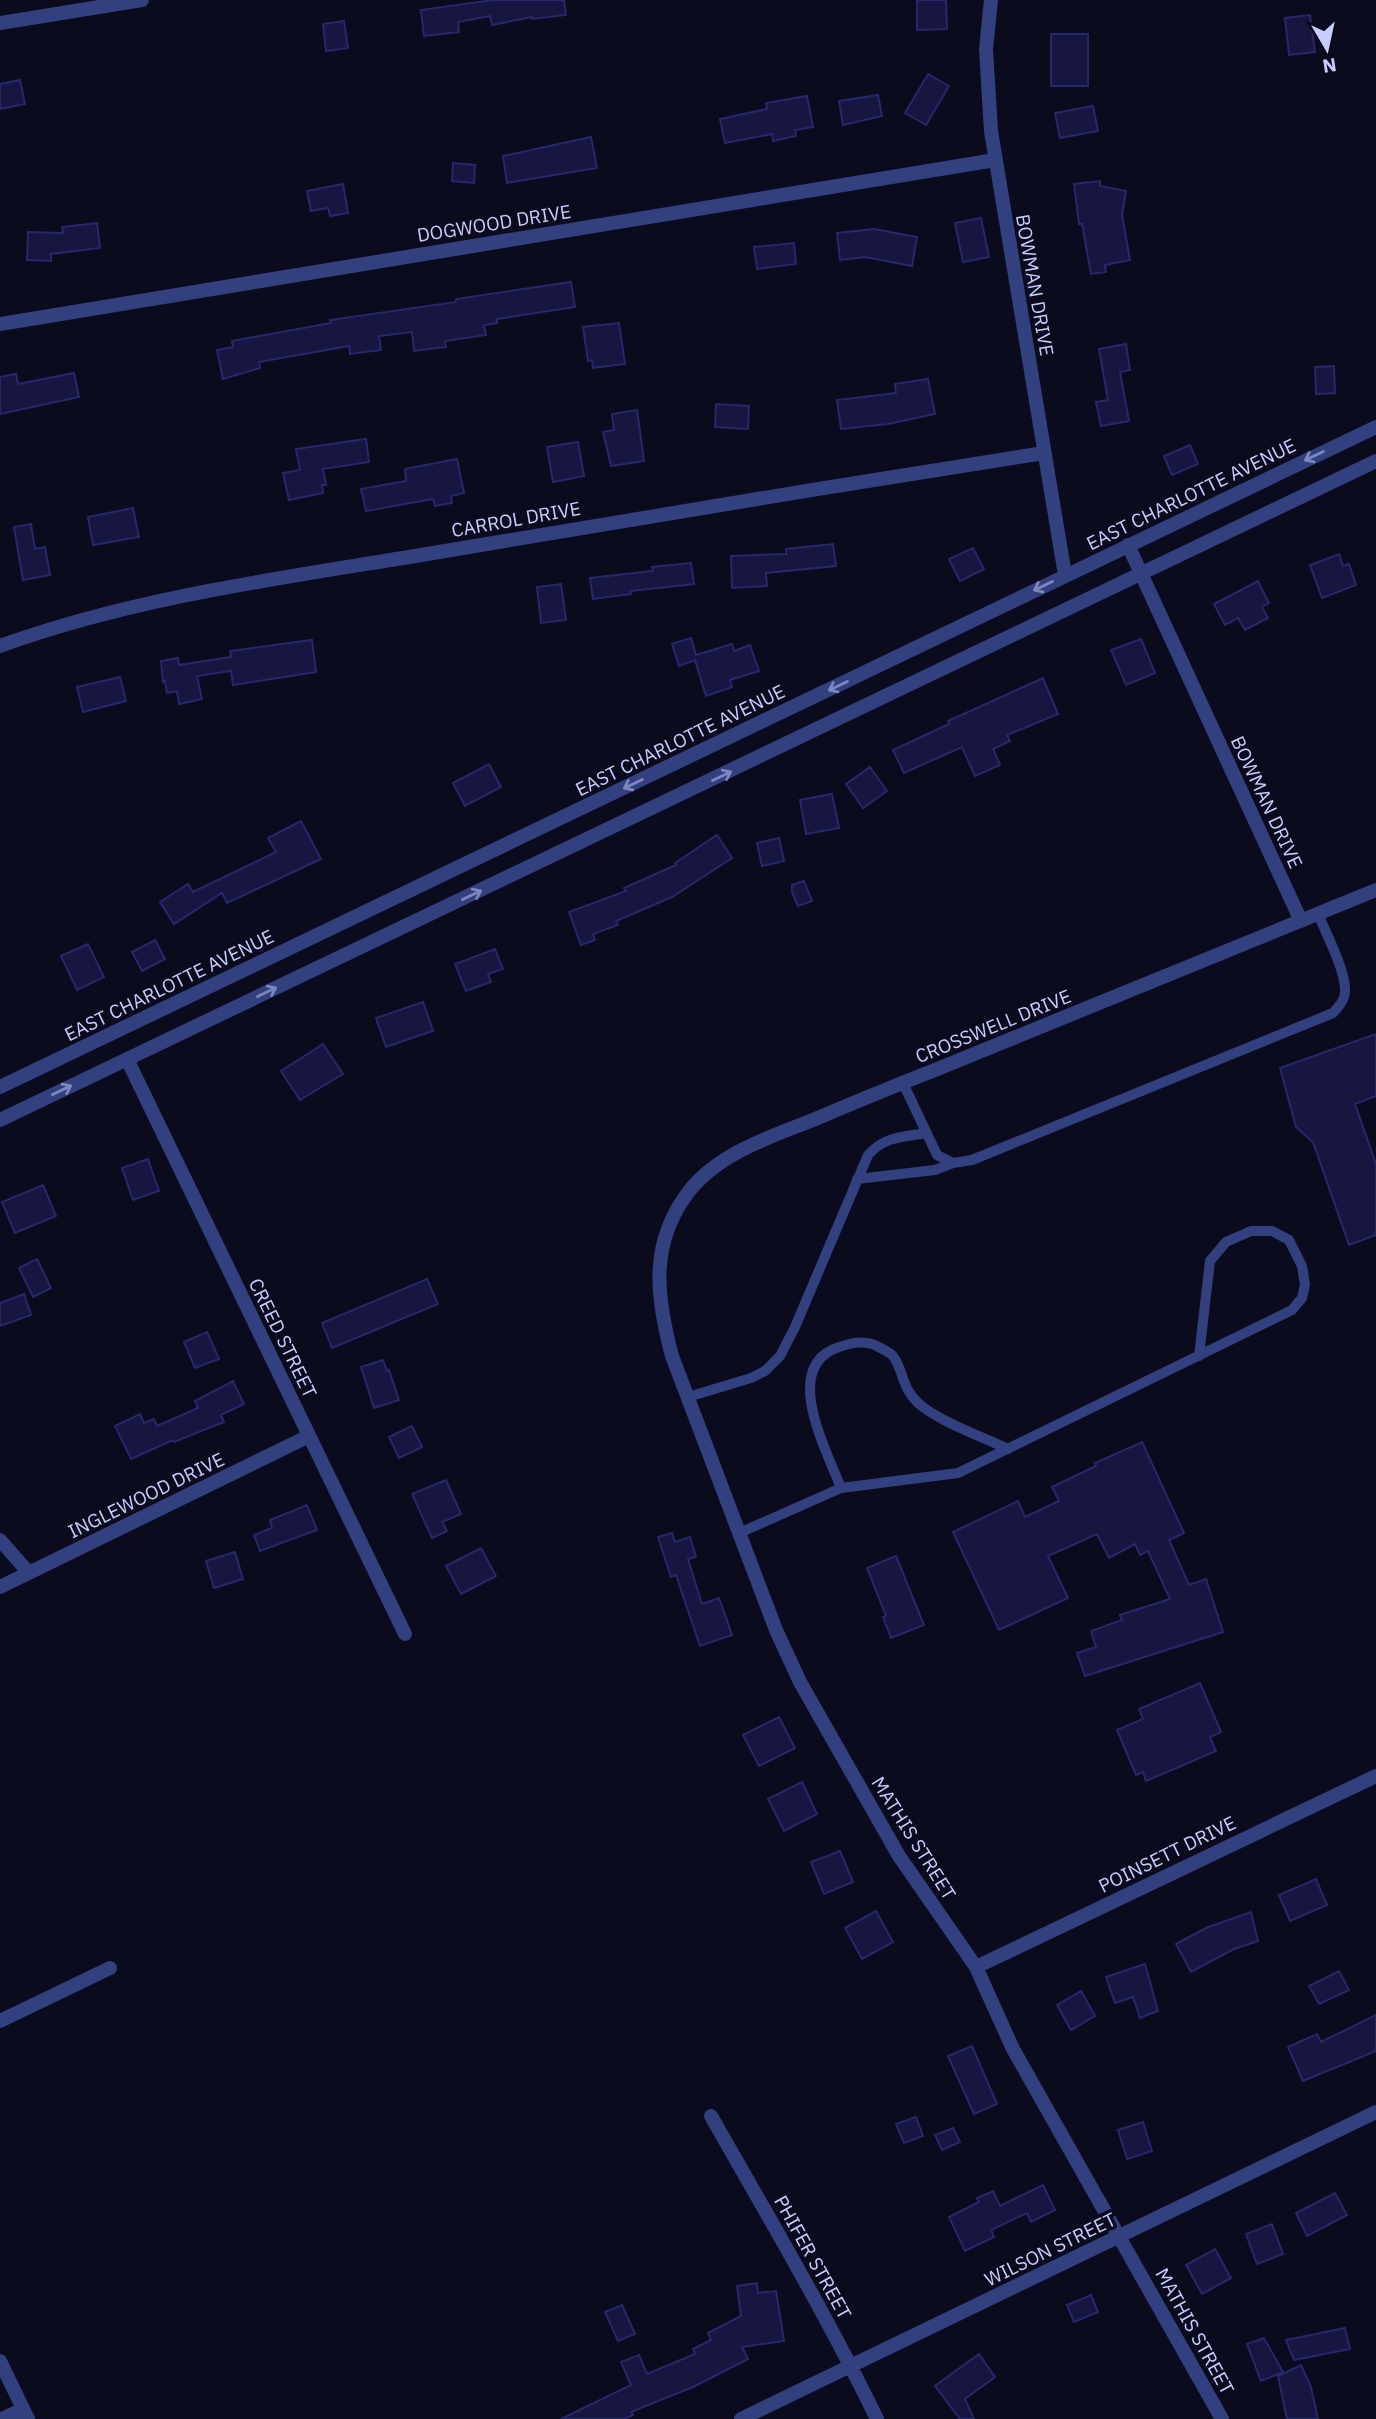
<svg xmlns="http://www.w3.org/2000/svg" width="1376" height="2419" font-family="'IBM Plex Sans',sans-serif">
  <style>
    .building { fill: #161640; stroke: #27276d; stroke-width: 2 }
    .lines { fill: none; stroke-linecap: round; stroke-linejoin: round }
    .service { stroke: #334080; stroke-width: 10 }
    .minor { stroke: #334080; stroke-width: 14 }
    .oneway { stroke: #7e86c0 }
    .labels { text-anchor: middle; stroke-width: 7; stroke-linejoin: round; paint-order: stroke }
    .street-label { font-size: 19px; fill: #c8cdff; stroke: #0b0b1e }
  </style>
  <rect width="100%" height="100%" fill="#0b0b1e"/>
  <path class="building" d="M493 0H564L566 15 532 19V17L492 25 490 16 458 22 459 32 424 36 421 10Z
    M917 0H946L947 29 917 30Z
    M1310 15 1315 52 1289 55 1285 18Z
    M344 21 348 48 326 51 323 24Z
    M1051 34H1088V86H1051Z
    M928 74 949 86 926 125 905 113Z
    M20 80 25 104 0 109V84Z
    M878 95 882 116 843 125 839 101Z
    M807 96 813 127 795 130 796 136 773 141 772 134 725 143 720 119 767 109 766 103Z
    M1093 106 1098 131 1060 138 1055 113Z
    M591 137 597 168 507 183 503 156Z
    M453 163 475 165 474 183 452 181Z
    M1100 181V186L1126 191 1122 215 1130 260 1105 265 1106 272 1091 274 1082 224H1079L1074 184Z
    M343 184 348 213 330 216 328 208 311 211 307 191Z
    M981 218 989 257 963 262 955 223Z
    M97 223 100 248 51 254V261L27 260 28 232 63 233 62 227Z
    M874 229 917 237 912 266 865 257 840 260 837 233Z
    M794 243 796 264 757 269 754 247Z
    M571 282 575 307 497 319V323L484 325 486 335 445 341 446 347 414 351 412 332 379 336 381 350 350 354 349 346 259 362 260 368 223 379 217 350 233 347 232 341 331 323 330 320 456 302V299Z
    M619 323 625 364 593 368 592 360 588 361 583 327Z
    M1126 344 1130 370 1120 372 1129 421 1101 426 1096 402 1108 400 1099 349Z
    M1334 366 1335 393 1316 394 1315 367Z
    M74 373 79 397 0 414V377L16 374 18 384Z
    M928 379 935 414 888 424 841 429 837 400 896 393 895 384Z
    M716 404 749 406 748 429 715 427Z
    M637 410 644 461 611 466 603 432 614 430 612 414Z
    M366 439 369 462 323 469 326 485H322L323 493 289 500 283 473 300 470 296 449Z
    M578 442 584 476 553 482 547 447Z
    M1190 445 1198 464 1172 475 1164 456Z
    M457 459 464 493 451 496 452 503 435 506 433 499 366 511 361 489 406 481 405 469Z
    M133 508 139 537 93 545 88 517Z
    M31 524 35 549 45 547 50 575 23 580 14 527Z
    M833 544 836 566 766 573 767 586 732 588 731 556 786 554V549Z
    M973 548 984 569 960 581 949 559Z
    M1339 554 1343 566 1349 564 1356 585 1322 598 1310 565Z
    M691 563 694 584 630 591 631 594 593 599 590 578 653 571 652 567Z
    M1258 581 1269 603 1262 607 1268 618 1245 630 1238 618 1225 625 1214 604Z
    M561 584 566 620 541 623 537 587Z
    M691 638 696 655 732 644 734 651 750 645 759 671 730 680 732 687 706 696 695 660 679 666 672 644Z
    M1141 639 1155 673 1126 685 1111 650Z
    M312 640 316 672 233 685 231 671 197 676 202 699 179 704 177 691 167 693 165 681 163 682 161 661 178 658 179 665 231 657 230 651Z
    M120 677 126 701 83 712 77 687Z
    M1043 678 1058 714 1007 735 1010 741 993 749 1000 765 975 776 962 747 904 773 893 750 949 724 948 721Z
    M489 764 501 787 465 806 453 783Z
    M870 767 887 791 863 808 846 784Z
    M832 794 839 828 806 834 800 800Z
    M301 821 321 859 227 903 222 893 174 924 160 902 188 884 193 892 276 852 268 838Z
    M717 835 732 858 672 897 616 921 618 925 593 934 595 940 581 945 569 912 626 891 624 888 676 865 675 863Z
    M779 838 784 861 762 866 757 843Z
    M804 881 812 901 798 906 792 892V885Z
    M155 940 165 959 142 971 132 952Z
    M88 944 104 977 77 990 61 956Z
    M495 949 503 969 488 974 491 982 466 991 455 964Z
    M423 1002 433 1031 386 1047 376 1018Z
    M1376 1034V1096L1355 1104 1376 1164V1235L1349 1245 1313 1142 1296 1127 1280 1068Z
    M323 1044 343 1074 300 1100 281 1071Z
    M148 1159 159 1191 133 1200 122 1168Z
    M43 1185 56 1216 15 1233 2 1202Z
    M37 1259 51 1288 33 1297 19 1268Z
    M427 1279 438 1304 332 1348 322 1323Z
    M24 1294 31 1315 0 1326V1303Z
    M207 1332 219 1359 195 1368 184 1342Z
    M383 1360 387 1371 389 1370 399 1400 374 1408 361 1367Z
    M233 1381 244 1404 221 1415 224 1422 174 1442 173 1440 131 1459 115 1426 140 1414 144 1423 154 1419 157 1426 198 1408 195 1401Z
    M412 1426 422 1447 399 1458 389 1437Z
    M1142 1442 1184 1533 1169 1540 1189 1585 1206 1579 1223 1632 1085 1676 1077 1653 1096 1647 1091 1631 1122 1620 1120 1615 1170 1599 1148 1551 1140 1555 1135 1544 1109 1558 1097 1534 1048 1556 1068 1598 999 1630 953 1532 1018 1501 1025 1517 1059 1501 1052 1487 1096 1466 1095 1463Z
    M446 1480 461 1514 442 1522 447 1531 432 1538 412 1494Z
    M307 1505 317 1530 260 1551 254 1535 272 1528 270 1520Z
    M672 1533 675 1542 690 1537 696 1557 688 1559 702 1604 719 1598 732 1635 700 1646 676 1575 671 1577 658 1537Z
    M481 1548 496 1576 461 1594 446 1566Z
    M235 1552 243 1579 214 1588 206 1561Z
    M896 1556 924 1625 891 1638 883 1617 886 1616 867 1568Z
    M1200 1683 1221 1732 1210 1737 1216 1751 1146 1781 1143 1772 1136 1775 1117 1730 1143 1719 1139 1709Z
    M779 1717 795 1748 759 1766 743 1735Z
    M802 1782 817 1814 784 1831 768 1799Z
    M840 1851 853 1882 824 1894 811 1862Z
    M1316 1879 1327 1905 1290 1921 1279 1895Z
    M876 1911 893 1942 862 1959 845 1928Z
    M1251 1912 1258 1941 1234 1949 1191 1972 1176 1944 1206 1928Z
    M1145 1964 1158 2011 1140 2018 1133 1997 1115 2003 1106 1977Z
    M1339 1971 1349 1990 1319 2004 1309 1986Z
    M1081 1991 1095 2016 1071 2030 1057 2005Z
    M1376 2015V2051L1303 2081 1288 2047 1317 2034 1321 2042Z
    M972 2046 997 2104 974 2114 948 2056Z
    M916 2117 923 2136 904 2143 896 2124Z
    M1143 2122 1152 2151 1127 2159 1118 2130Z
    M953 2128 960 2142 942 2150 935 2135Z
    M1043 2185 1055 2210 1031 2222 1027 2213 991 2230 994 2237 965 2251 949 2217 979 2202 977 2198 993 2191 1000 2206Z
    M1335 2193 1347 2215 1307 2236 1296 2213Z
    M1272 2224 1283 2254 1257 2264 1246 2234Z
    M1215 2249 1231 2278 1202 2294 1186 2265Z
    M757 2283 758 2293 776 2291 784 2341 742 2347 748 2359 693 2387 631 2412 633 2415 624 2419H561L631 2385 621 2362 639 2355 647 2374 695 2354 693 2349 711 2340 708 2333 741 2316 737 2286Z
    M1091 2295 1098 2312 1074 2322 1067 2305Z
    M622 2305 635 2334 618 2341 605 2312Z
    M1345 2328 1350 2349 1294 2360 1286 2340Z
    M1264 2338 1283 2372 1261 2381 1247 2344Z
    M979 2354 995 2377 965 2399 974 2419H960L935 2386Z
    M1301 2365 1311 2387 1318 2419H1287L1278 2376Z"/>
  <g class="lines">
    <path class="service" d="M903 1083 937 1155 953 1163
      M857 1179 935 1170 953 1163 972 1160 1333 1013C1339 1006 1346 999 1345 989 1345 970 1326 933 1318 914
      M688 1397 751 1378 765 1371 780 1356 795 1327 868 1155C885 1136 903 1137 927 1133
      M841 1488C827 1451 780 1366 839 1347 851 1343 863 1340 875 1345 880 1348 890 1352 893 1356 904 1371 901 1387 918 1403 938 1421 983 1437 1008 1449
      M739 1533 841 1488 958 1473 1292 1310 1302 1298 1305 1285 1302 1266 1289 1240 1272 1231H1251L1226 1242 1210 1261 1199 1356"/>
    <path class="minor" d="M991 0 986 49 991 131 1065 575
      M0 23 142 0
      M0 324 995 160
      M1128 545 1301 921
      M0 646C138 596 284 578 427 554 633 519 838 485 1044 453
      M127 1059 405 1634
      M0 1087 1376 427
      M0 1120 1376 461
      M0 1540 29 1573
      M0 1587 309 1436
      M976 1967 1376 1776
      M0 2021 110 1968
      M711 2116C768 2216 827 2316 877 2419
      M0 2361 28 2419
      M2 2419 23 2409
      M741 2419 1376 2112
      M1222 2419 1013 2049 976 1967 899 1856 800 1682 776 1630 672 1356C656 1296 649 1242 690 1190 720 1153 770 1137 813 1120 853 1103 894 1086 935 1070 1082 1011 1229 951 1376 890"/>
  </g>
  <defs><path id="oneway-shaft" d="M-6 0H5M1.5-3L5.5 0L1.5 3" fill="none" stroke-width="1.6" stroke-linecap="round" stroke-linejoin="round" transform="scale(1.75)"/></defs>
  <g class="oneway">
    <use href="#oneway-shaft" transform="translate(1314 456) rotate(154)"/>
    <use href="#oneway-shaft" transform="translate(1043 586) rotate(154)"/>
    <use href="#oneway-shaft" transform="translate(838 686) rotate(154)"/>
    <use href="#oneway-shaft" transform="translate(722 776) rotate(-25)"/>
    <use href="#oneway-shaft" transform="translate(633 784) rotate(154)"/>
    <use href="#oneway-shaft" transform="translate(472 895) rotate(-25)"/>
    <use href="#oneway-shaft" transform="translate(267 992) rotate(-25)"/>
    <use href="#oneway-shaft" transform="translate(62 1090) rotate(-26)"/>
  </g>
  <g class="labels">
    <g class="street-label">
      <text transform="translate(494 223) rotate(-9)" y="7">DOGWOOD DRIVE</text>
      <text transform="translate(1035 285) rotate(80)" y="7">BOWMAN DRIVE</text>
      <text transform="translate(1191 494) rotate(-26)" y="7">EAST CHARLOTTE AVENUE</text>
      <text transform="translate(516 519) rotate(-10)" y="7">CARROL DRIVE</text>
      <text transform="translate(680 740) rotate(-26)" y="7">EAST CHARLOTTE AVENUE</text>
      <text transform="translate(1267 802) rotate(65)" y="7">BOWMAN DRIVE</text>
      <text transform="translate(169 985) rotate(-26)" y="7">EAST CHARLOTTE AVENUE</text>
      <text transform="translate(993 1026) rotate(-22)" y="7">CROSSWELL DRIVE</text>
      <text transform="translate(283 1338) rotate(64)" y="7">CREED STREET</text>
      <text transform="translate(146 1495) rotate(-26)" y="7">INGLEWOOD DRIVE</text>
      <text transform="translate(914 1838) rotate(58)" y="7">MATHIS STREET</text>
      <text transform="translate(1167 1854) rotate(-26)" y="7">POINSETT DRIVE</text>
      <text transform="translate(1050 2249) rotate(-26)" y="7">WILSON STREET</text>
      <text transform="translate(813 2257) rotate(61)" y="7">PHIFER STREET</text>
      <text transform="translate(1195 2331) rotate(61)" y="7">MATHIS STREET</text>
    </g>
  </g>
  <g transform="translate(1327 49) rotate(171)" stroke="#0b0b1e" stroke-width="5" paint-order="stroke">
  <path d="M0-5L12 26L0 18L-12 26Z" fill="#c8cdff"/>
  <text y="-10" font-size="19" font-weight="bold" text-anchor="middle" fill="#c8cdff">N</text>
  </g>
</svg>
